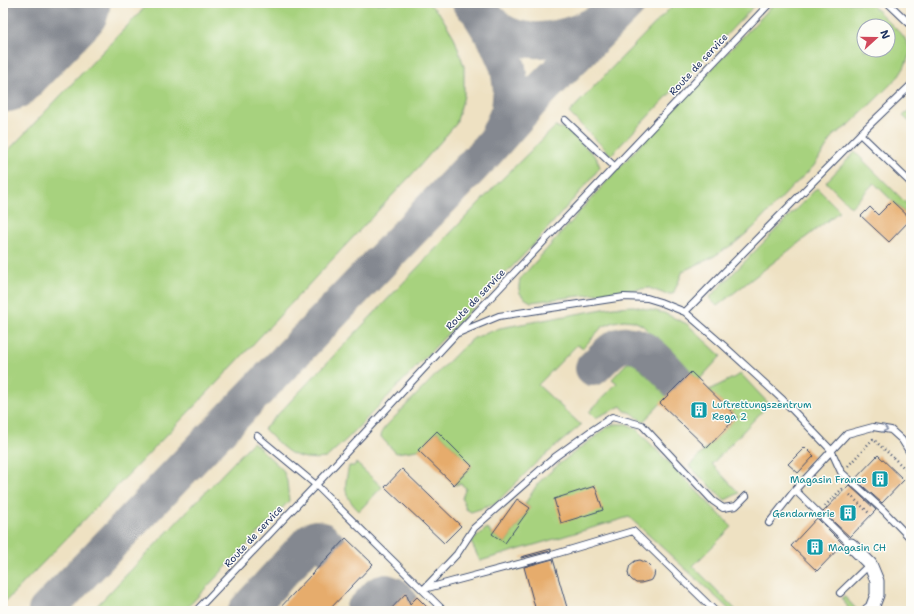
<svg xmlns="http://www.w3.org/2000/svg" width="914" height="614" font-family="'Shantell Sans',sans-serif">
  <style>
    .green { fill: #a7d27e; stroke: #61806e; fill-rule: evenodd }
    .lines { fill: none; stroke-linecap: round; stroke-linejoin: round }
    .taxiway { stroke: #848890; stroke-width: 36 }
    .runway { stroke: #848890; stroke-width: 91 }
    .building { fill: #e6ac6c }
    .lane-casing { stroke: #3b4a6d; stroke-width: 8 }
    .street-casing { stroke: #3b4a6d; stroke-width: 15 }
    .path { stroke: #3b4a6d; stroke-width: 2.5; stroke-dasharray: 1 3; stroke-linecap: butt }
    .lane { stroke: #fff; stroke-width: 6 }
    .street { stroke: #fff; stroke-width: 13 }
    .oneway { stroke: #8d97ae }
    .labels { text-anchor: middle; stroke-width: 3; stroke-linejoin: round; paint-order: stroke }
    .street-label { font-size: 10px; fill: #1b2f5e; stroke: #fdfcf7 }
    .culture-label { font-size: 10px; fill: #0d838f; stroke: #fdfcf7; text-anchor: start }
  </style>
  <rect width="100%" height="100%" fill="#fdfcf7"/>
  <filter id="ink" filterUnits="userSpaceOnUse"><feTurbulence type="fractalNoise" baseFrequency=".025" numOctaves="2"/><feDisplacementMap in="SourceGraphic" scale="8" xChannelSelector="R" yChannelSelector="G"/><feConvolveMatrix kernelMatrix="1 2 1 2 8 2 1 2 1" color-interpolation-filters="sRGB"/></filter>
  <filter id="wash" filterUnits="userSpaceOnUse"><feTurbulence type="fractalNoise" baseFrequency=".012" numOctaves="4" result="noise"/><feDisplacementMap in="SourceGraphic" scale="16" xChannelSelector="R" yChannelSelector="G"/><feGaussianBlur stdDeviation="0.9" result="paint"/><feColorMatrix in="noise" values="0 0 0 0 0 0 0 0 0 0 0 0 0 0 0 0 0 1.4 0 .05"/><feComposite in="paint" operator="in"/></filter>
  <g filter="url(#wash)">
    <rect width="100%" height="100%" fill="#eee1c2"/>
    <path class="green" d="M149 3H428L440 14 454 37 464 66V96L456 124 417 169 212 388 3 604V156Z
      M675 3H757L611 155 569 113 599 81Z
      M775 3H870L904 37 911 51 904 68 899 76 877 98 849 125 834 135 824 151 813 167 792 187 754 227 735 243 711 258 683 271 673 294H665L649 288 621 291 531 302C520 296 517 293 520 279L573 220 577 214 662 121ZM864 26H888V50H864Z
      M911 108V123L903 116Z
      M555 127 566 129 596 157 600 167 591 179 534 244 348 438 326 458C318 459 309 459 301 457 286 454 275 439 264 429L500 181Z
      M855 152 911 208V219L874 183 851 207 826 182Z
      M817 188 840 211 717 306 709 298Z
      M634 306 664 313 687 324 721 356 699 380 642 325 634 321 624 320 614 322 602 327 583 348 577 345 538 385 581 425 537 462 495 504 471 512 466 509 462 498 466 488 461 484 454 485 472 466 437 431 418 450 396 453 381 437 382 431 387 425 464 346 474 338 500 328 614 307Z
      M631 362 635 364 668 396 643 422 632 413 625 411 621 406 595 418 589 412 617 383 612 379 626 364Z
      M741 374 769 404 712 464 739 493 725 500 689 466 737 417 709 390Z
      M617 424H627L635 428 732 527 693 566 737 611H731L629 517 480 561 471 542 487 528 492 534 505 543 530 508 525 504 538 483 559 464 609 426Z
      M253 442 283 470 287 481 289 501 184 611H92Z
      M356 463 382 487 359 511C343 495 344 488 349 466H354Z
      M845 597 857 610 856 611H844L848 607 841 598Z"/>
    <g class="lines">
      <path class="taxiway" d="M470 3C477 9 484 15 490 22 493 24 496 28 499 30 530 50 576 37 604 19
        M481 16 497 42 508 67 511 89 509 111 499 133
        M593 368C601 361 609 350 619 346 643 337 665 369 679 384
        M46 611 486 152 539 92 628 3
        M246 611 311 540 316 538 322 540 333 551
        M363 611 379 594 386 592 392 594 399 601"/>
      <path class="runway" d="M3 67 65 3"/>
    </g>
    <g id="blocks">
      <path class="building" d="M892 201 911 219 889 242 861 216 870 207 878 215Z
        M691 372 737 417 707 448 660 403Z
        M437 431 472 466 454 485 418 450Z
        M805 447 814 456 798 473 788 464Z
        M878 455 904 480 882 503 855 479Z
        M402 469 461 526 444 543 385 487Z
        M849 485 876 510 850 537 823 512Z
        M595 486 603 510 561 523 554 499Z
        M517 499 530 508 505 543 492 534Z
        M817 518 843 544 817 571 791 546Z
        M346 538 373 564 328 611H277Z
        M551 549V551L521 558V557Z
        M553 559 568 611H536L524 567Z
        M640 560 647 563 655 571 654 576 652 580 641 583H636L632 580 629 577 628 572 630 565 635 561Z
        M406 593 410 604 417 597 431 611H389Z"/>
    </g>
  </g>
  <g filter="url(#ink)">
    <use href="#blocks" fill-opacity="0" stroke="#3b4a6d" stroke-width="1"/>
    <g class="lines">
      <g class="lane-casing">
        <path id="lane" d="M888 3 911 25
          M565 120 615 167
          M860 134 911 183
          M685 312 860 134 911 85
          M458 333 499 316 624 297 647 298 660 302 685 312 723 345 783 400 831 450 841 472 884 511 911 539
          M257 436 316 485 444 611
          M769 523 795 490
          M851 545 795 490 847 434 873 427 891 430 902 440 910 453 911 459
          M424 589 552 555 633 531 715 611
          M423 590 457 554 474 528 555 457 591 431 612 417 642 425 713 501 723 508 736 506 746 496
          M840 593 870 564
          M196 611 316 485 456 334 770 3"/>
      </g>
      <g class="street-casing">
        <path id="street" d="M851 545 870 564 877 581V595L872 608 868 611"/>
      </g>
      <path class="path" d="M848 466 873 439 911 474
        M850 495 870 514
        M825 506 843 488"/>
      <use href="#lane" class="lane"/>
      <use href="#street" class="street"/>
    </g>
    <defs><path id="oneway-chevron" d="M-2-3.5L2.5 0L-2 3.5" fill="none" stroke-width="1.6" stroke-linecap="round" stroke-linejoin="round"/></defs>
    <use class="oneway" href="#oneway-chevron" transform="translate(885 429) rotate(11)"/>
  </g>
  <defs>
    <g id="building-square" transform="scale(0.9)"><rect x="-9" y="-9" width="18" height="18" rx="4" fill="#0f9aa8" stroke="#fdfcf7"/><path d="M-4-6H4V6H1V3H-1V6H-4ZM-2.5-4.3h1.7v1.8h-1.7ZM.8-4.3h1.7v1.8H.8ZM-2.5-1h1.7V.8h-1.7ZM.8-1h1.7V.8H.8Z" fill="#fff"/></g>
  </defs>
  <g fill-rule="evenodd">
    <use href="#building-square" x="699" y="410"/>
    <use href="#building-square" x="880" y="479"/>
    <use href="#building-square" x="848" y="513"/>
    <use href="#building-square" x="815" y="547"/>
  </g>
  <g class="labels">
    <g class="street-label">
      <text transform="translate(698 64) rotate(-47)" y="4">Route de service</text>
      <text transform="translate(475 299) rotate(-46)" y="4">Route de service</text>
      <text transform="translate(253 536) rotate(-47)" y="4">Route de service</text>
    </g>
    <g class="culture-label">
      <text x="712" y="408">Luftrettungszentrum<tspan x="712" dy="12">Rega 2</tspan></text>
      <text x="867" y="483" text-anchor="end">Magasin France</text>
      <text x="835" y="517" text-anchor="end">Gendarmerie</text>
      <text x="828" y="551">Magasin CH</text>
    </g>
  </g>
  <rect width="914" height="614" fill="none" stroke="#fdfcf7" stroke-width="16"/>
  <g transform="translate(876 38) rotate(69)"><circle r="19" fill="#fdfcf7" stroke="#a3aaba"/>
  <path d="M0-3L7 15L0 10L-7 15Z" fill="#d1495b"/>
  <text y="-6" font-size="11" font-weight="bold" text-anchor="middle" fill="#1b2f5e">N</text>
  </g>
</svg>
